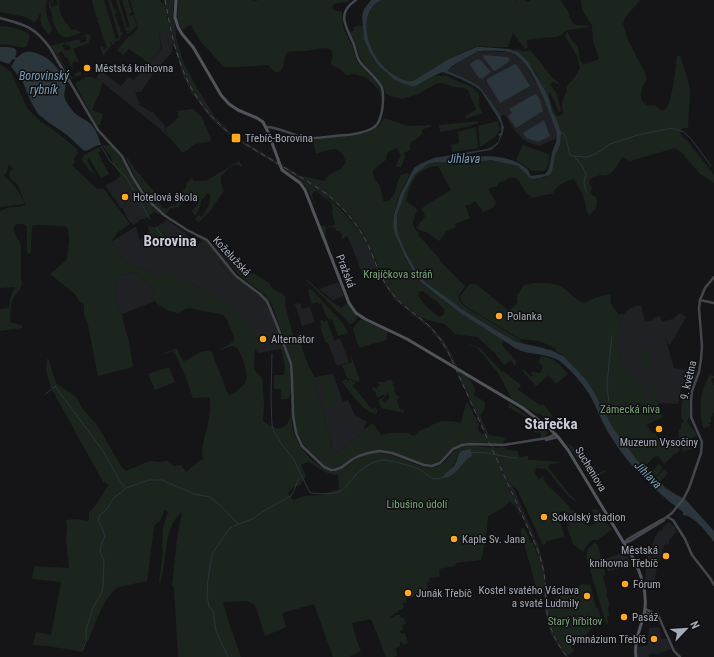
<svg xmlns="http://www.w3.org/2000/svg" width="714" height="657" font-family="'Roboto Condensed',sans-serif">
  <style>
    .built { fill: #202124 }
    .green { fill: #1c251d; fill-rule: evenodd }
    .water { fill: #2a353c; fill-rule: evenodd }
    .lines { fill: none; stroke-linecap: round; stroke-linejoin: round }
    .stream { stroke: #2a353c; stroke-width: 1 }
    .secondary { stroke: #43464c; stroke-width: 2.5 }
    .primary { stroke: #51545b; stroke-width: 3 }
    .rail { stroke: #484b51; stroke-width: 1; stroke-dasharray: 5 4; stroke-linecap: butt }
    .poi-dot { fill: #ffa824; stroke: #101012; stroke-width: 1.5 }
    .labels { text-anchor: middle; stroke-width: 3; stroke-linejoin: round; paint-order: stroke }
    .poi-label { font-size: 11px; fill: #a5acb8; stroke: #101012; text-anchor: start }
    .street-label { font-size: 11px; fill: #a5acb8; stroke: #101012 }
    .park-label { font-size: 11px; fill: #7aa57a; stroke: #101012 }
    .water-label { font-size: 12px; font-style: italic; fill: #799db7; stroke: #101012 }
    .district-label { font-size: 15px; font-weight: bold; fill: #c7cbd4; stroke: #101012 }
  </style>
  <rect width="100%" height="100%" fill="#151517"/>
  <path class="built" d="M164 0H167L176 43 186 74 194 90 214 117 224 127 237 137 319 187 333 198 345 208 356 222 367 239 381 274 389 287 403 303 432 327 444 341 451 353 512 485 539 547 544 567 548 606 560 644 569 657H566L558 646 551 634 546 618 541 568 536 548 499 464 448 354 441 343 430 329 395 300 383 283 376 268 362 273 353 249 347 236H354L362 242 368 248 354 224 343 210 331 200 317 190 235 139 222 129 211 119 191 92 183 76 173 43Z
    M166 32 170 49H172L173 51 154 72 141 92H135L138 101 141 103 138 104 146 109 151 112H153L164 125 167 136 160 129 97 78V77L100 70 121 86 129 77 134 80 162 48 159 34Z
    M478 51 506 52 511 53 519 57 525 64 541 91 556 131 557 138 539 146 530 143 523 139 515 131 505 115H500L492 103 479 86 462 77 446 71 465 58Z
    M121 176 125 182 132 189 149 216 145 219H141L134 225 129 221 122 208H120L118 205H119L106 187 107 184 111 183Z
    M166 219 186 233V235L192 241 195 240 197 244 200 243 203 241 215 255 217 254 219 257 220 259 218 261 233 279 258 294 270 306 286 348 258 353 255 349V346L241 318 238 315 237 312 233 307 197 286 190 284 184 281 183 282 170 273H153L125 261 118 255V252L111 242 135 227H136L139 239 141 240 150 231 148 228 149 226 155 228 162 223 163 224Z
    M135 272 139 275 144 282 152 287 153 292 151 293 155 301 122 314 116 302 115 294 117 287 116 277Z
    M338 282 344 296 333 300 319 289Z
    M300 303 302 309 310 307 315 322 302 326 295 304Z
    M636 306H641L645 322 653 320V318L660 316 662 322 664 321 673 319 680 313 686 317 675 337 669 346 664 333 674 368 697 371 696 376 691 388 681 387 678 404 659 403 657 399 650 398 645 391 635 387 625 370 620 357 616 343 617 333 624 314 629 309Z
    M340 338 349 362 337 366 328 343 331 341V340L333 339 334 341Z
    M333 374 343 402 348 400 356 417 357 416 367 422 364 427 366 428 358 436 335 454 333 453 331 447 332 446 329 435 314 376 316 377 324 375Z
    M669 522 676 528 675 529 677 532 674 534V535L669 540V543L668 545 666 543 662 550 663 551 657 567 654 584 645 585 646 567 649 552 655 537 660 530 662 531 663 529 662 528Z
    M619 554 623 556 627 555 631 564 630 566 609 571H608L604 559Z
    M658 627 660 628 661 639H667L671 649 655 655 654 653 649 654V657H638V647L648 645V640L646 639H648L649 628Z"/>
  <path class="green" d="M0 0H47C43 9 49 21 52 30L49 35C40 24 40 25 41 12L36 21 34 22 26 17 0 12Z
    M53 0V2L50 3 52 7 58 5 57 1 59 0C59 16 62 18 72 30L76 29 77 31H79L81 33C76 34 69 39 64 37 57 35 54 24 52 18H53L50 8H49V2Z
    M92 0H104L116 39 119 38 108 0H111L114 9H115L117 13 115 14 118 24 117 25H119L121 32H122L123 34 120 35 121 37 118 41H115V42L113 45 111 42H110L111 46 108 49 104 55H103L100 47 103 46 104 49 107 48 104 40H106H104L99 25 101 24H99L97 20 100 19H97L94 9 97 8 94 9Z
    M116 0H119L127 28 130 27 122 0H128L132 12 129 14 130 16 133 15 137 26 128 34 126 32 130 31V30L126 31Z
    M130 0H160L161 2 164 3 173 43 172 49H170L166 33 159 34 161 48 149 63 129 49 123 55 117 50 127 38 134 33 138 28Z
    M167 0H174L173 11 176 33V38L183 62 197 88 215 117 227 128C220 126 214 117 209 111 202 102 194 92 189 81 177 56 173 27 167 0Z
    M178 0H252L256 1 258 0H350L348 2C343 3 339 2 334 4L332 8 334 10 342 12 343 27 352 46 358 63 375 80 379 87 381 93 380 101V94L379 90 367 78 355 74 348 75H346L339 68 333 66 331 64C331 60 334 55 332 51 327 45 313 51 306 51 300 51 293 51 287 52 282 60 286 73 275 72L268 65 238 67H224L201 42 191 25H189L183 30C176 22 177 10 178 0Z
    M382 0H515V1L517 0H525V2L530 1V0H561L563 4 568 11 571 20 574 24 577 25 589 26 590 27 567 30 561 35 556 37 542 38H541L536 39 534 38V39L527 40V44L528 48 525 49 513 33 508 47H492L483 46 472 48 447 60 413 81C405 82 397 78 391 72 387 69 383 66 380 62 368 49 360 19 374 5 376 3 379 1 382 0Z
    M581 0H640L625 18 623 24 628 40 646 75V81C641 87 637 101 647 105 649 106 653 105 656 106L661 110C664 109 665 110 667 107 672 102 676 65 677 56H680L688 80 690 90 688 128H683L680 133 682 137 687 140 714 175V183L699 173 682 153 675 148 630 161 623 157C615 165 614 178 600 175L590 179 589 183 592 187 590 194 596 197C599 204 595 212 589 215L587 212 583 195 574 179C564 181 557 186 552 194L544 195 533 198C530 196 528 194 526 192 521 186 519 175 509 178 505 180 505 182 500 182L496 187H491L488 189 496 202 494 207 483 212 475 201 469 205H465L470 218 455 224 456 227 445 232 446 233 439 241 426 232H424L416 228 425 217 424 213 421 209 426 205 451 190 438 166C416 168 410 183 406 201L416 208 417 210C414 220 409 224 419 233L418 235 420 237 440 259 439 260 465 286 458 297 461 303 464 306 520 340 523 344 516 342 466 312 443 296 420 277 405 251 398 234 397 225V215L402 197 414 175 428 164 436 162 464 164 491 160 518 166 530 178 532 179 546 177 553 168 555 155 560 145 554 114 552 111 550 102 545 90 535 72 518 52 512 49 520 50 523 52 530 50 541 63 550 75 562 86 554 82 550 84 557 94 561 110 559 112 551 94 549 92C548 99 553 109 557 116H559L563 114 562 102 567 91 566 87 574 78 580 68C578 63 579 59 576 54 573 48 568 43 565 36L567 31 571 39 578 47 580 60 583 64H585L599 59 593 40 592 26 585 14 582 10Z
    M0 26 11 27 29 33C30 38 29 43 26 47 17 48 8 43 0 45Z
    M356 26H363L364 39 369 51 377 64 404 84 414 87 435 75 439 76H446L472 87 479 94V106L482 113 466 119 465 116 476 110 468 90 465 88 453 87 446 84 438 83 418 94 403 99 390 96 385 93 384 88 378 79 361 60 355 44 350 33 354 30 353 28Z
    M87 34 90 35 91 39 89 40V43L73 49 79 62H76L75 61 73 62V63L72 64 73 67V69L67 57H65L62 51 58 54 70 76H72L73 78 75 77 74 74 79 72H81V75L74 78 71 79 51 46 64 42 65 44 62 45 65 51 71 49 69 45H66L65 42H69L79 39 81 43 87 41 86 36 82 37 83 36Z
    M0 64 11 72 27 108 40 121 55 131 77 149 78 153 74 158 75 163 72 165 97 189H104L130 224 118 232 111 242 118 252V255L125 261 153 273H170L183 282 184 281 190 284 197 286 226 301 234 307 241 318 243 317 255 329 258 343 255 346 254 370 262 378 264 405 263 421 267 424 278 429C287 426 288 424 291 415 292 420 292 426 293 431 298 447 317 470 334 472L339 470 360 457 371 453H379L391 455 423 467 430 468 436 467 442 464 452 453 462 446 468 445 494 448 502 447 509 450 518 451 519 457 528 456V460H536L559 462V463L550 464 548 467 571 496H572L577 502 569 497 557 483 548 471 546 469 536 468 535 474 539 479 543 476C547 487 549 486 557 494 562 498 566 503 570 508V509L578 513 583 519H584L586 523 588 522 590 526 598 521 593 515 594 513 592 511V509C601 508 604 518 608 525L612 529 598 540H592L586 546 583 552 573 544 567 527 569 526 563 511 557 514 565 537 546 541V544L543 545 517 489 512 485 501 463 499 465 522 518 515 506 510 501 503 508 488 516 486 538 481 560 456 563 455 566 439 569 440 577 429 578 430 582H427L428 594 414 595V597L406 598V604L402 602 404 607 390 617 389 619 397 615H400V617L404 619 406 624 402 625 403 629 400 631 401 634 405 633 406 635 404 636H406L408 643 403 645 402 642 400 643V646L396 648 397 656 393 657H386L371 619 352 623 356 638 361 651 350 656V657H333L314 604 282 613 286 627 265 636 255 605 247 601 223 602 227 617 241 657H178L174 587 172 586 177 539 182 512C162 528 168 561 160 584L159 580 163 554 162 546 163 528 168 512 164 510 161 520 156 524 154 527 147 581 118 587C103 598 95 625 88 642L85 640 83 652 48 646 33 645 36 632 51 635 61 582 32 579 34 566 69 568 66 539 67 529 66 520 76 519 87 521 89 519V512C95 507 99 500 103 493 106 490 106 487 109 485L103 482 51 388 46 370 47 359H48L49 361 56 383 76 397 82 408 97 425 121 466 126 471 150 461 160 462 164 461H168L174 466 181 465 186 472C192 468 196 462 203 459 200 447 206 435 208 424 210 415 210 407 210 397L193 398 186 378 174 351 158 356 177 348 181 358 184 361C193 358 203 347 212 352 215 362 219 371 223 380 225 386 225 391 230 395 234 394 237 391 240 388 242 386 245 384 246 381 249 373 242 355 237 348L232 346 220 350V349C226 346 235 344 234 336L226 318 224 315 189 308 185 309 178 313 169 311 156 303 151 293 153 292 152 287 144 282 139 275 135 272 116 277 117 287 115 294 116 302 122 314 125 329 129 341 133 367 98 376 88 325 84 315V304L79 301 75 294 50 274 62 264 67 259 69 240 68 229 65 226 36 225 32 226 31 249V252L29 254 28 253 27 251V227C24 223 19 223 15 225L14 228 15 233 21 245V277L22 284 20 289 13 298 11 306 10 322 22 325V328L1 331 0 330V309L9 308C9 299 11 295 15 288V287L0 288V211L9 207H18L26 205 17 184C12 180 10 181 9 173L13 168 11 167 9 164 7 172 4 176C15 185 19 191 25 204L0 207ZM458 455 472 456C463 461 459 471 451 476L449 471 455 463ZM307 462C313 463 316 467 322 470 326 473 332 475 338 475L339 489 321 495 304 496 293 500 288 494 293 487 300 485 306 476 301 465Z
    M86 77H92L96 79 97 78 103 82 102 84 100 92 92 110 103 114 100 125H97L76 86V83Z
    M193 109 201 116 211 138 210 141C205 143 197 143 193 145 189 148 188 152 182 152L167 135 165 128C168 127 175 121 179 117L177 111Z
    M384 118 408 126 431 125V126L422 130C423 136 416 139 411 142L410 150 404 153 405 157 401 167H397L396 165 401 155 396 148 388 152 386 157 387 159 373 170C372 180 379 182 381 189 383 194 380 195 384 202L390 200 395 192 398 181 401 175 407 173 410 174C403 187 395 202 394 217 393 230 396 237 401 249 406 261 413 274 422 283 430 291 439 297 448 304 467 317 486 329 504 341L502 345 516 361 515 366 511 360 504 365 496 355V354L477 337 455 334 445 324 427 320 420 317 403 303 393 293 385 281 367 239 356 222 350 214 333 198 300 176C308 176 316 180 324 181L329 175 342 168 346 162 342 153 336 149 327 150 316 154 313 140 365 133 372 130 380 125ZM423 291 436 301 445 310 443 315 439 317 426 306 418 296 419 292Z
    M478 121V123L467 127 440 132 439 125Z
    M498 121 500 130 496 136 482 146 480 147 478 126Z
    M476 127 478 148 452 152 451 145 459 143 458 132Z
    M102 145 112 146 122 156 128 172 138 188 153 208 160 214 154 212 149 216 132 189 124 182 121 176 113 164 112 161 111 157Z
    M523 145 546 153 549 155V162L545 171H532L524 165 516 160Z
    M99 147 101 151 98 153 102 160 98 163 102 161 109 174 101 178 89 158 87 160 95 175 89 170 81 159 84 155Z
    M125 156 128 158 134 168 156 194 155 195C158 201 160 208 167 209L172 204 175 206 187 185 186 184 192 178 194 181H206L239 161 242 166 241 167C233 160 226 172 221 177V183L224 191 210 211 199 222 195 220 198 215 202 217C206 210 211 204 210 195L207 193 204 198H203L200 203 201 204 196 215 193 214 192 211 199 202V198C196 195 192 191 188 194L178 208 176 207 173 209 171 208 166 214C162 211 159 209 156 206 142 192 133 173 125 156Z
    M286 171C323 194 348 207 368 249L365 247 362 242 359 244 354 236 351 237 349 236H346L342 240C342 234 342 231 336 231V229L331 227 325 229 327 230C323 233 327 239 328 244V245L320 226 324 225 326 227 334 225V224L335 223 332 213 333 209 331 203 316 191 313 192V193L312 194 314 202H316L315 203H314L308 190 305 185Z
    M163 225 176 238 183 250 180 251 174 240 171 242 169 239 170 238 161 229 166 238 159 241 150 231 148 228 149 226 159 229Z
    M197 235 207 240 238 277 265 298 270 306 257 294 233 279 218 260 220 259 217 254 215 256 199 238H197L195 236Z
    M218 246C224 250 227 256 231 262 234 266 239 271 244 274L245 273 249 274 253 273 269 283 273 289 283 294 286 298 285 302 286 310 291 328 294 338 301 344 308 365 314 376 329 435 333 453 335 454 358 436 366 428 373 423 381 435 391 433H407L414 436C418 431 421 430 427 428 430 427 433 424 436 423 442 420 454 421 461 423L466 403H468L479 424 478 430 482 434 507 438 504 440 503 444C489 445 466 439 454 447 445 453 442 463 430 465L379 450C358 451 352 462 334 469L327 467 319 462 310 453 301 441 296 430 294 415 293 371 287 348 272 305 266 296 239 275 217 249Z
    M307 279 325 296 341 308 347 303 357 316V317C356 320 353 324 350 324L306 280Z
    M534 283C543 283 555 282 563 288 570 292 575 300 584 303L597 297 611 294V296L610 302C612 307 616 309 618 314H624C622 320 618 328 617 335 615 347 622 363 628 374L631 373C636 380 642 383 647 389L645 391 648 394 651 391 649 387 650 386 649 383 655 379C655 392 658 403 662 415L663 417 648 424 647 426 649 429 648 430 649 429 653 434 655 433 661 443 660 444 668 440 670 443H671L673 444 674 443V441L677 440 680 450H678L679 452 672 455 673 456 664 464 658 456 654 457 647 464V466L651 469 650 471 651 473 659 464 663 468 656 476 652 473 656 478 664 469 668 473 660 482 676 495C657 488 624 446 613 428 606 416 601 403 593 391 584 378 574 367 563 356V355L555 350 556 348 539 341 520 339 464 305 460 299V296L470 284H476L509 311 518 302C514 294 521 292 524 285Z
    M309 289 312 290 342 322 348 333 338 336 332 319 329 320 328 318 326 316 321 303 319 304 317 302 312 304 308 292Z
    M322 320 323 321V322L327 320 334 340H331L332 341 326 343 320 327 322 325 320 321Z
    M360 320H362L388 331 386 340 359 348 353 330V328Z
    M278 331C284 346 295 375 291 391 291 393 289 397 288 399H281V389H274V375H284L285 365 281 349H276L275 346V341L278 339 275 333Z
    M462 341 480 348 502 372 503 371 521 385 518 390 533 400 541 406 543 404 553 416 548 421 543 416 538 413 537 414 512 400 502 380 496 370 491 365 484 355 475 347Z
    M646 347 648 355H651L653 358 650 361 651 363 650 366 651 368 648 370 646 365H644L643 364 642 365 641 364 643 363 639 353 633 355 632 353Z
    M350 356H351L360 380 357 382 349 378H347L342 365 352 362Z
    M541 356C555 358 559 364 568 374L556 384 548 375 537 386 536 385H535L522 371 524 369 531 377 533 375 531 373 533 371 535 373 536 372 538 373 541 372 543 366 538 362Z
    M169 367 175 382 155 390 148 374Z
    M460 373 469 377 476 391 474 392V395L485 402C486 406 483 412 480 416Z
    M328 375 330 380 333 379 338 400 333 402 334 406 326 408 319 377Z
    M710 375 714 376V378H711L714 386V412L711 418V422H709V423L710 424V426L706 427 704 429C700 421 700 403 702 393 703 387 707 380 710 375Z
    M346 379 348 382 349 379 356 383 351 387 353 386 372 409 375 407 377 411V413L375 414C361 410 351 392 342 382Z
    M391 379 395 388 394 390 396 395 399 396 397 401 400 409 404 410V413L395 411 394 408V411L381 408 378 400 386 396 382 400 385 403 388 399 390 398 389 396H390H389L388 393 385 396 383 395 377 398 375 391H373L372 389 374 387 378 391 376 389 380 385 377 382H384Z
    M683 397 689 398V417L687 421 697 435 689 440 694 449 684 451 683 453V451L679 440V430L681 429V423L683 422V419H681C681 411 682 404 683 397Z
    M510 403 545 429 548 433 546 437 542 438 540 437 541 433 534 432 535 429 532 428 529 431V429H527L526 417 508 407Z
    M567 443 572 446 579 456H580C583 463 585 469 593 473L596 472 597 473 607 470 606 471 594 480H591Z
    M524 527 531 543H533L540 562 544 593 540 594V597H539L521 533V529Z
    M594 543 597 544 598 546 606 575 603 576 607 593 606 594 610 605 608 608 609 615 607 617 608 623 607 624H606L586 556 588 549Z
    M582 584 590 585 596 607 598 609 601 617 583 639 572 646 574 651 568 656 557 640 551 626 547 603 582 585Z"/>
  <path class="water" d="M371 0H382C379 1 376 3 374 5 360 20 368 47 379 61 382 65 386 69 390 72 397 77 404 82 413 81L447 60 467 51 477 47H483L509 49 518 52 528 62 545 90 550 102 552 111 557 121 561 133 560 145 555 155 553 168 551 173 549 175 540 178 532 179 530 178 518 166 491 160 464 164 436 162 428 164 414 175 405 192 397 215V225L398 234 405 251 420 277 428 284 466 312 516 342 544 348 545 349 551 350 563 356 577 370 586 380 594 392 613 428 636 459 666 489 686 500 714 531V542C707 533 695 516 683 515V512C657 493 630 467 613 440 604 427 599 413 592 399 585 386 573 372 561 362 547 352 529 356 515 348L462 314 438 296 422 283 415 275 404 255 395 234 393 226 394 215 400 195 414 168 420 164 434 158 487 149 492 147 498 142 500 136 498 135 500 133H501V124L498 118 481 91 476 87 461 79 443 72 435 75 414 87 404 84 395 80 377 64 369 51 364 39 362 17 364 9ZM478 51C487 51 503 50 512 53 532 60 549 112 556 131 558 141 555 144 552 153 550 160 551 168 545 174L531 176C529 173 529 170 526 168 512 157 493 155 475 157 466 158 456 161 447 158L450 157 491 150 498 144 503 133 504 127 500 115 492 103 479 86 462 77 447 71 452 66Z
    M0 47C7 47 21 45 15 57L17 58C24 51 27 51 36 53 48 57 55 64 61 74 62 77 64 80 65 83 67 91 61 93 67 103 70 107 73 112 77 115 81 118 86 120 90 123 96 129 99 138 101 145H98L88 150 84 151 67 135 48 122 38 114 31 102 22 80 12 68 11 67 15 60 13 59 9 64 0 61Z
    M484 55 508 57 510 60 507 63 495 71 493 70 483 57V56Z
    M477 59C483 60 487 68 491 72L482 79 479 78 470 65 471 63Z
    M515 64 517 65 530 86 500 103 487 82V79Z
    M535 94C540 96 542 106 543 111L516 128 508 116 512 113 509 109Z
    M544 120 550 136 538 142 526 138 523 133Z
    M471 449 472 456C460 463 457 478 442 478 445 473 450 470 454 466 461 456 454 451 471 449Z"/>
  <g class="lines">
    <path class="stream" d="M560 131 563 133C567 138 568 148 570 155L571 156 587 157 596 154 610 144 638 135 672 128 684 132 692 140 711 166
      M101 146 110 161 126 177 150 219
      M574 156 582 166 586 174 584 182 586 192
      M156 227 164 239
      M272 354 271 399 272 425 274 432 283 446 294 460 309 491 311 493C317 494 334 494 339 492 343 490 346 487 348 484 358 472 367 462 383 460 386 459 415 467 419 469 428 474 431 483 443 477
      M52 389 55 386 103 451 120 481
      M45 394 51 390
      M604 408 609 404 607 384 612 336
      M470 453C483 450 502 457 516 458
      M120 482 125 487
      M234 526 252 519 267 509 291 496 293 493 298 480 299 479
      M83 649 86 642V630L93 608 102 592 103 587 104 560C103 558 102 556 101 554 99 549 102 541 105 537L102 527 98 521 100 515 107 509 113 499 126 488 149 480H162L194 494 210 497 221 506 238 524
      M228 657 216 631 213 611 209 607 207 595 208 579 212 555 216 548 229 529 232 527"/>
    <path class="secondary" d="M0 18C25 25 34 26 50 48L98 130 108 141 122 156 132 176 142 192 152 204 164 215 187 230 207 240 236 276 260 294 267 301 277 325 291 364 292 378 293 415 296 433 302 446 324 467 331 470H335L342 467 353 459 359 456 368 453 379 451 392 453 424 465 432 466 440 463 453 449 462 445 470 444 503 445 547 438 556 434
      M266 127C280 127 293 136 307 138 316 139 326 137 335 136 346 135 360 135 371 129 375 127 379 123 380 118 383 111 384 95 382 88 377 77 367 71 360 62 357 58 356 51 354 45 347 27 335 14 356 0
      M700 300 714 303
      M546 440 558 437
      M667 517 673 520 685 539 692 555 710 578 714 585
      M624 543 628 539 661 520 664 519 672 513 684 498 689 488 701 453 702 442 691 417V399L692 391 699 372 701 359 702 346 699 308 700 300 705 288 714 277
      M624 543 630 541 663 521 664 520
      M645 609 658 615 674 651 680 657
      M644 613 659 617"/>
    <path class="primary" d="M176 0 175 17 178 27 182 34 193 47 221 95 229 104 238 110 257 118 263 122 268 132 282 170 300 183 305 190 349 303 356 313 365 319 407 339 523 408 550 429 558 437 568 450 633 558C642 575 648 596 644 615 640 629 634 642 636 657"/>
    <path class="rail" d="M165 0C169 20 172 40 179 59 189 91 209 119 236 138 248 146 260 153 272 160 291 172 316 185 333 199 348 213 361 229 369 247 376 263 381 280 392 293 401 305 414 313 426 323 436 332 443 342 449 354L537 548C541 559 544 570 545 581 546 595 545 608 549 621 552 635 559 646 567 657"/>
  </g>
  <g class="poi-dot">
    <circle cx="87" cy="68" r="4"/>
    <rect x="231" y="133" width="10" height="10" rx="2"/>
    <circle cx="125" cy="197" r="4"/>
    <circle cx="499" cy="316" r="4"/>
    <circle cx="263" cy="339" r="4"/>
    <circle cx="659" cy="429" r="4"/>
    <circle cx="544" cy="517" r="4"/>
    <circle cx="454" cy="539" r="4"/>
    <circle cx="666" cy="556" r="4"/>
    <circle cx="625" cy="584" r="4"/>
    <circle cx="408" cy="593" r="4"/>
    <circle cx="587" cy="596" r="4"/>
    <circle cx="624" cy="617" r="4"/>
    <circle cx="654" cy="639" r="4"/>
  </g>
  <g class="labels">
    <g class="poi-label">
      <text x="95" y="72">Městská knihovna</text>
      <text x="245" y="142">Třebíč-Borovina</text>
      <text x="133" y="201">Hotelová škola</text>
      <text x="507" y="320">Polanka</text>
      <text x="271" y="343">Alternátor</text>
      <text x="659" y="446" text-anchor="middle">Muzeum Vysočiny</text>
      <text x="552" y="521">Sokolský stadion</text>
      <text x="462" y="543">Kaple Sv. Jana</text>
      <text x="658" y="554" text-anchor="end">Městská<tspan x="658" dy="13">knihovna Třebíč</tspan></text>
      <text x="633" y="588">Fórum</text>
      <text x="579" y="594" text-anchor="end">Kostel svatého Václava<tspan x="579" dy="13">a svaté Ludmily</tspan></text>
      <text x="416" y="597">Junák Třebíč</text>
      <text x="632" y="621">Pasáž</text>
      <text x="646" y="643" text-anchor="end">Gymnázium Třebíč</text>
    </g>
    <g class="street-label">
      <text transform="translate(232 256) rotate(47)" y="4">Koželužská</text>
      <text transform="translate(346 271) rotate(69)" y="4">Pražská</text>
      <text transform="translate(688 380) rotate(-77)" y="4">9. května</text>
      <text transform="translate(591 469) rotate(59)" y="4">Sucheniova</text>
    </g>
    <g class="park-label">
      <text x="398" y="278">Krajíčkova stráň</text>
      <text x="630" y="413">Zámecká niva</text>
      <text x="417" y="508">Libušino údolí</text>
      <text x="575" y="625">Starý hřbitov</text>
    </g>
    <g class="water-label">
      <text x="44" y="80">Borovinský<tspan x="44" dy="14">rybník</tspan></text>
      <text x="464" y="163">Jihlava</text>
      <text transform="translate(648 475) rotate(45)" y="4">Jihlava</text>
    </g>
    <g class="district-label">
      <text x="170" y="246">Borovina</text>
      <text x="551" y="429">Stařečka</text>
    </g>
  </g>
  <g transform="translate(686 629) rotate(65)" stroke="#101012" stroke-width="3" paint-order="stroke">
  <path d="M0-3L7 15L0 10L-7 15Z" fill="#a5acb8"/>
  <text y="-6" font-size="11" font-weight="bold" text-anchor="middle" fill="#a5acb8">N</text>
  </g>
</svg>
